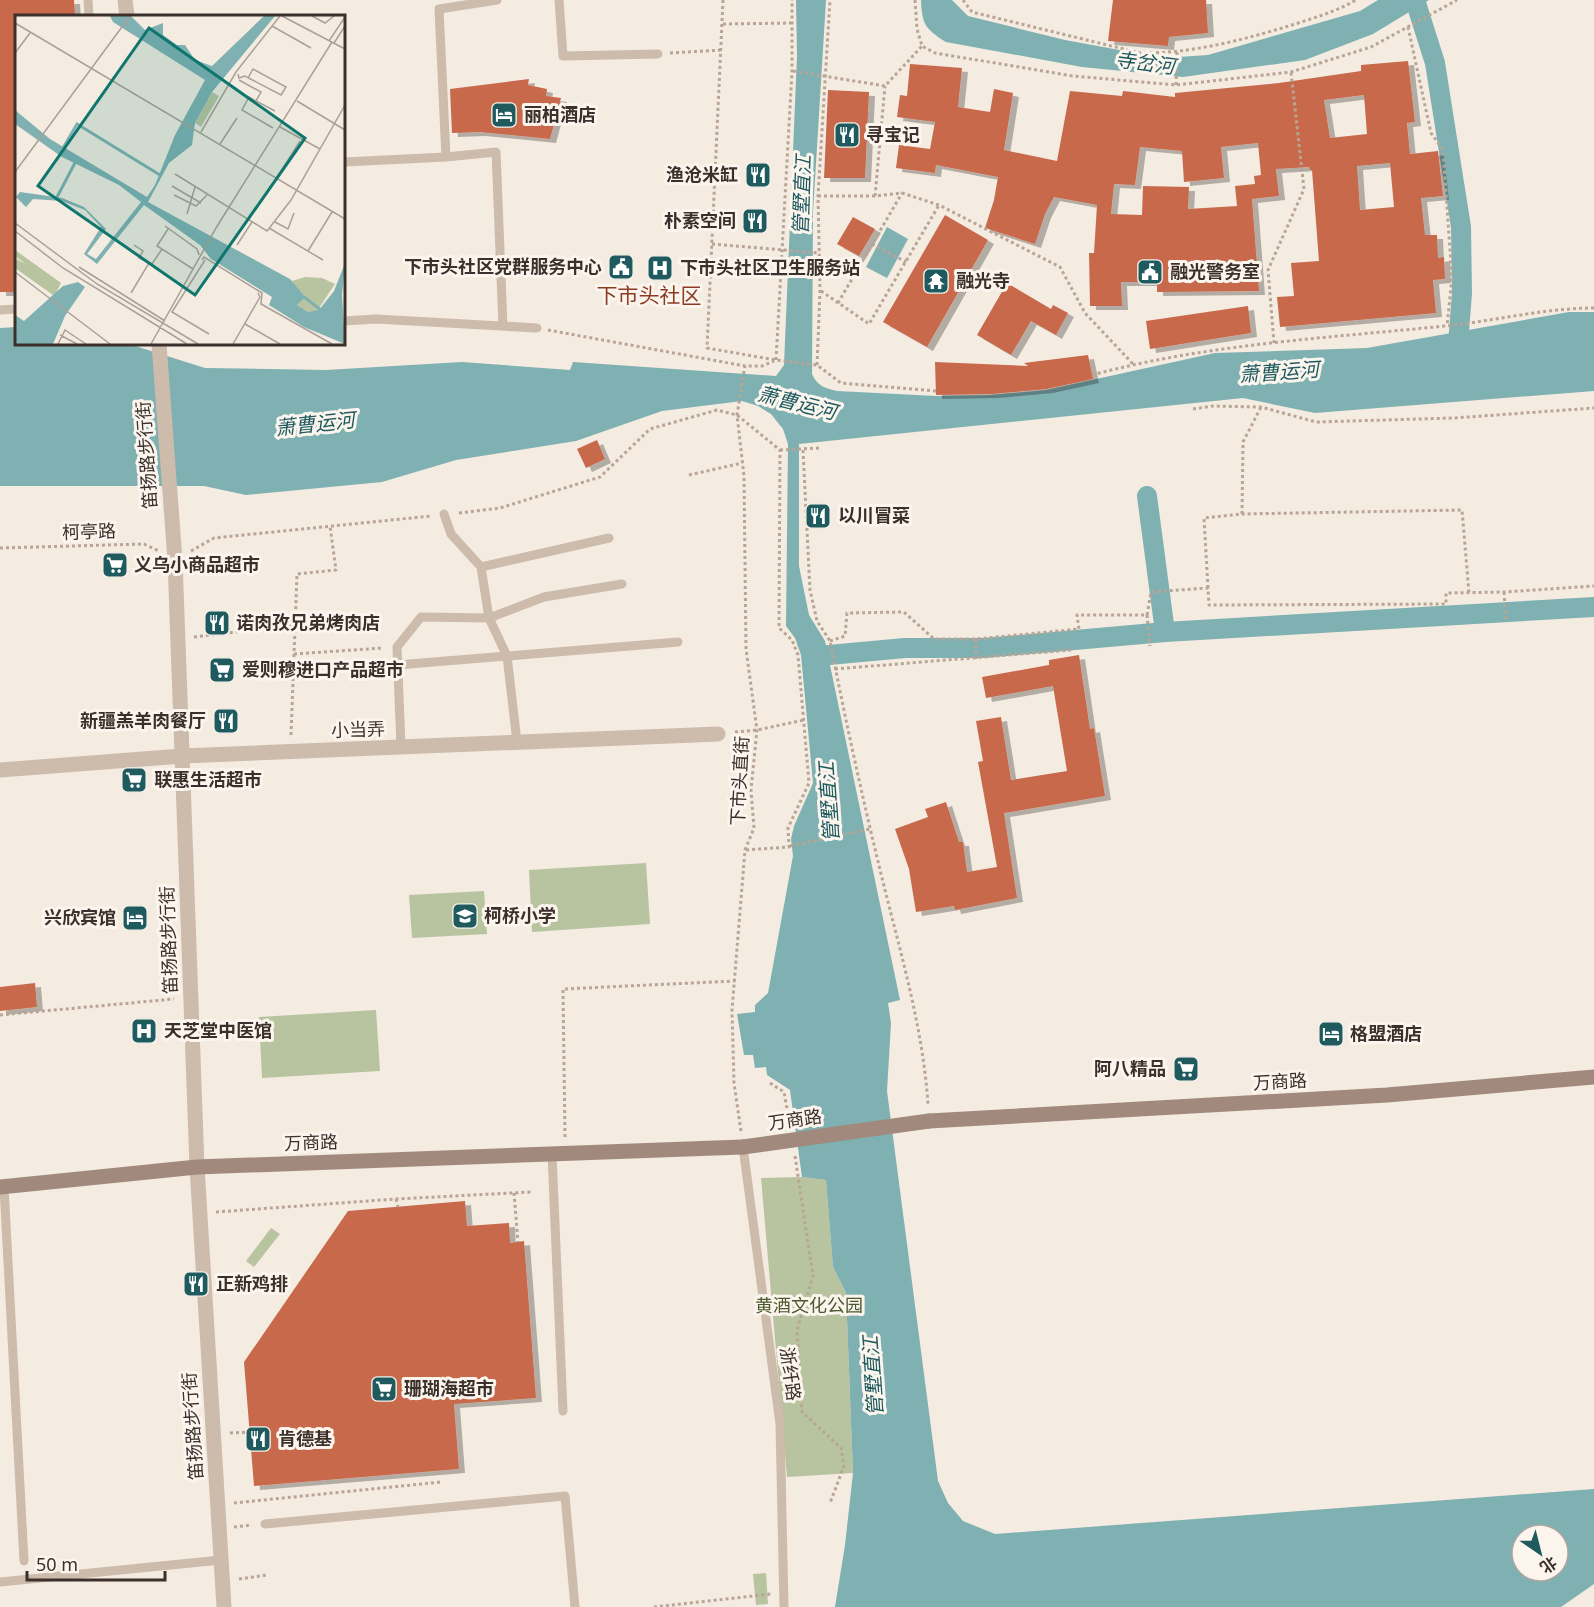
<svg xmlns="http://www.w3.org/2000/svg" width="1594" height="1607" font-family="'Noto Sans','Noto Sans SC',sans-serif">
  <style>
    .green { fill: #b8c4a0 }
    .water { fill: #7fb0b2; fill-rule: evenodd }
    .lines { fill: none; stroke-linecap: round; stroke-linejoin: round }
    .canal { stroke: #7fb0b2; stroke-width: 20 }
    .building { fill: #c8694b; fill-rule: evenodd; filter: url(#shadow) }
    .path { stroke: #b9a596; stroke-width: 3; stroke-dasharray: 3 3; stroke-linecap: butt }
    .lane { stroke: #cdbbac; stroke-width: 9 }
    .street { stroke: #cdbbac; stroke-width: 15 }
    .secondary { stroke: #a18a7d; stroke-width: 15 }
    .secondary-bridge { stroke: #a18a7d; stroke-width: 15 }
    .labels { text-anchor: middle; stroke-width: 6; stroke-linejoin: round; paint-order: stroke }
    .poi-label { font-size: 18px; font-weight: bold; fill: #3b302b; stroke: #fbf5ee; text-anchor: start }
    .street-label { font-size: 18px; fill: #3b302b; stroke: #fbf5ee }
    .park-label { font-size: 18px; fill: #4a5a2e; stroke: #fbf5ee }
    .water-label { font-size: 20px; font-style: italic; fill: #1f5a5e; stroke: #fbf5ee }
    .quarter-label { font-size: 21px; fill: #8c3b22; stroke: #fbf5ee }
    .inset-river { fill: none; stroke: #7fb0b2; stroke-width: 3 }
    .inset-road { fill: none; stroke: #aaa098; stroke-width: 1.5 }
    .view { fill: #0f766e; fill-opacity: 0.15; stroke: #0f766e; stroke-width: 3 }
    .inset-edge { fill: none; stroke: #3b302b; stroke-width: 3 }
  </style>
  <defs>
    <filter id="shadow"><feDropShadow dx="6" dy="4" stdDeviation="0" flood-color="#0004"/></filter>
  </defs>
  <rect width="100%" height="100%" fill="#f4ebe1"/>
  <path class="green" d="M646 863 650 924 532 932 529 870Z
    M484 891 487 934 412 938 409 895Z
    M376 1010 380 1071 262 1078 259 1017Z
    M802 1177 826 1180 833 1267 846 1293 853 1473 787 1477 761 1178Z
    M271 1228 280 1234 254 1267 246 1261Z
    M766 1573 768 1604 756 1605 753 1574Z"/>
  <path class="water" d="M796 0H826L813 212 812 374C817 386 825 388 837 391L936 396 990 395 1046 390 1215 353 1367 348 1569 312H1594V391L1315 413 1243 398 799 444V566L809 615 825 641 900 1000 888 1003 891 1023 887 1091 938 1481 948 1503 963 1521 995 1534 1594 1489V1584L1561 1607H835L845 1545 853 1473 846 1293 833 1267 826 1180 802 1177 790 1090 767 1075 766 1067 755 1068 753 1055H744L737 1014 755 1012V1005L768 993 793 856 791 839 794 826 813 783 801 655 795 638 786 626 788 444 783 429 771 414 758 406 742 401 662 411 576 441 456 460 382 482 246 495 204 486H0V328L16 327V344H129L205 368 326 370 462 362 570 370 573 362 776 376 784 365 797 56ZM1522 1535H1558V1571H1522Z
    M921 0H952L968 16 1065 40 1163 58 1208 55 1360 11 1378 0H1429L1373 34 1305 60 1183 77 1082 67 946 42C925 29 922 24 921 0Z
    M887 227 908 239 887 278 866 267Z"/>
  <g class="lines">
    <path class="canal" d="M1415 0 1435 63 1461 227 1462 293 1457 357
      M1147 496 1165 632
      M818 656 905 648H984L1165 632 1594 607"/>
  </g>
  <path class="building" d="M0 0H74L75 16H16V292H0Z
    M1113 0H1206L1208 33 1169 37 1168 46 1108 41Z
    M1408 61 1415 122 1407 123 1410 154 1438 151 1443 196 1421 198 1425 235H1437L1438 258 1444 257 1445 279 1433 280 1436 313 1280 327 1277 297 1294 296 1291 263 1319 261 1312 170H1310L1309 167 1276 169 1279 196 1252 199 1259 291 1157 292V282H1121L1122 306H1090L1089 253H1094L1097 205 1054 197 1045 214 1035 244 985 228 994 200 998 177 936 165 935 173 896 168 899 145 930 149 935 122 897 117 900 95 907 96 910 64 962 68 958 107 990 112 994 89 1013 93 1004 150 1057 161 1070 91 1122 96 1123 91 1175 97V93L1279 83 1361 71V65ZM1364 95 1367 134 1330 138 1324 100ZM1258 143 1261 175 1254 176 1255 184 1235 186 1237 206 1188 209 1189 187 1143 186 1142 215 1111 214 1114 184 1135 185 1140 147 1182 151 1184 182 1224 178 1221 147ZM1390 163 1394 207 1360 210 1357 166Z
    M529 79 528 85 547 89 546 96 561 98 550 139 480 132 452 133 450 89Z
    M828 90 869 92 865 178H824Z
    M945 215 988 240 927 347 883 322Z
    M853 217 875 229 859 256 837 244Z
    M1007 283 1051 309 1053 305 1068 313 1056 335 1031 321 1011 355 977 335Z
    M1248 306 1251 333 1150 349 1146 321Z
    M1088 355 1093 379 1047 389 992 394 936 395 935 362 1028 366 1024 363Z
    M597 440 605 459 586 468 577 449Z
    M1079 655 1090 729 1094 728 1105 796 1004 813 1017 898 955 910 954 906 916 912 909 869 895 829 928 817 925 809 946 802 959 842H963L967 872 997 867 978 762 983 761 976 721 1001 717 1011 780 1067 771 1053 686 986 698 982 677 1049 665V660Z
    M35 983 37 1007 0 1011V987Z
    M465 1201 467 1226 509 1223 510 1243 524 1241 536 1398 454 1404 459 1469 254 1486 244 1362 348 1211Z"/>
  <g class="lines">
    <path class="path" d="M723 0 707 348 776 360 817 365 841 383 936 391
      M915 0 917 29 922 46 935 53 1073 76 1176 85 1291 72 1371 47 1457 0
      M963 0 972 12 1140 53C1191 54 1247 39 1295 24 1317 17 1337 11 1356 0
      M723 24 792 23
      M1408 27 1431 133 1443 150 1452 278 1447 326
      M670 53 722 50
      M793 71 885 86 922 46
      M1176 85 1177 51
      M818 196H875L902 193 939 205 1060 267 1085 313 1133 364
      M875 196 885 86
      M712 244 820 253
      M872 244 906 262
      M821 291 869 324 939 205
      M838 303 902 193
      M548 330 745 366H762L774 361
      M1274 343 1268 270 1304 189 1291 72
      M776 360 792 71V0
      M817 365 820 291 818 196 830 0
      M1092 375C1207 344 1327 338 1445 326 1495 321 1544 308 1594 308
      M1193 409 1213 406 1261 407 1316 422 1454 418 1594 408
      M780 450 819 448
      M803 450 810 590 817 621 830 641C846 723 864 805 884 886 902 958 923 1030 928 1104
      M689 475 742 463
      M459 513 500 508 600 477 650 429 717 410 737 415 780 450 779 628 792 640 798 655 809 783 788 828 789 847 745 850
      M1242 514 1243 442 1261 407
      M0 548 144 544 159 551
      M191 551 214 538 431 516
      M1208 588 1204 518 1242 514 1462 510 1469 593
      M1504 592 1506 622
      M1147 615 1150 646
      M194 637 295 625
      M976 639V659
      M830 641 845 636 847 613 904 612 934 639H976L1079 629 1077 615H1147L1151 592 1208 588 1209 605 1446 604V593L1504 592 1594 586
      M294 654 383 648
      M835 669 1071 650
      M735 732 757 730 804 720
      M291 735 297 574 336 570 330 526
      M790 846 870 829
      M0 1015 174 999
      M770 1083 784 1092 790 1126
      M741 1131 734 1083 732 1010 745 850 754 828 751 790 757 730 746 649 744 476 737 415 745 366
      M565 1137 563 989 735 981
      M795 1156 813 1276 797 1330 802 1412 841 1448 844 1466 830 1503
      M514 1193 518 1242
      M396 1199 398 1207
      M216 1212 396 1199 531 1192
      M230 1433 250 1432
      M234 1503 441 1482
      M234 1527 252 1525
      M239 1579 267 1575
      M654 1607 771 1594"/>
    <path class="lane" d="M88 0 89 16
      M559 0 563 56 658 54
      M446 157 496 152 503 326
      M344 162 446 157 439 9 497 0
      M0 310 16 309
      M344 321 376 319 537 328
      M444 514 451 534 481 567 489 618 507 656 517 742
      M481 567 609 538
      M397 665 678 642
      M401 747 397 647 421 617 489 618 544 597 622 584
      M743 1147 780 1424 784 1607
      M552 1154 563 1411
      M4 1187 24 1561
      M265 1524 565 1496 575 1607
      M0 1582 221 1560"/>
    <path class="street" d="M125 0 127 16
      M159 344 175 560 197 1167 224 1607
      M0 770 182 756 718 734"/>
    <path class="secondary" d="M929 1121 1387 1095 1594 1077
      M0 1187 197 1167 743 1147"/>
    <path class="secondary-bridge" d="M743 1147 929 1121"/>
  </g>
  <defs>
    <g id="hotel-square" transform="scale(1.35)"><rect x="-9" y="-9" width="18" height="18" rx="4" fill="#1f5a5e" stroke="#fbf5ee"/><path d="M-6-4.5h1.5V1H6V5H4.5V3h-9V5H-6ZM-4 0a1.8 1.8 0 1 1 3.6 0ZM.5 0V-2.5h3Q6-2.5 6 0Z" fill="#fff"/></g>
    <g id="restaurant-square" transform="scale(1.35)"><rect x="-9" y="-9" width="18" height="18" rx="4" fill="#1f5a5e" stroke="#fbf5ee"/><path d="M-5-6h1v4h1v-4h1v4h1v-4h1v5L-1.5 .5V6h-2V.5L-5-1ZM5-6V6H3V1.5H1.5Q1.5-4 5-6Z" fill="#fff"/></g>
    <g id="civic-square" transform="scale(1.35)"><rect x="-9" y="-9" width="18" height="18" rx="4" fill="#1f5a5e" stroke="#fbf5ee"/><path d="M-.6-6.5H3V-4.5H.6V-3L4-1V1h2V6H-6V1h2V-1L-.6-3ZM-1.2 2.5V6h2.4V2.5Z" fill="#fff"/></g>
    <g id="hospital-square" transform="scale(1.35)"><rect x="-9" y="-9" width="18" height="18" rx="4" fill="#1f5a5e" stroke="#fbf5ee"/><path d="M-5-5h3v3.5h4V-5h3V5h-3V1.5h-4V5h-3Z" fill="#fff"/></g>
    <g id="temple-square" transform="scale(1.35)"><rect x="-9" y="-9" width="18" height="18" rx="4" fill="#1f5a5e" stroke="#fbf5ee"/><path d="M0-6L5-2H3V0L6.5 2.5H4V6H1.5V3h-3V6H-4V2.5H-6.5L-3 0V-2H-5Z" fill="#fff"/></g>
    <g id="supermarket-square" transform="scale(1.35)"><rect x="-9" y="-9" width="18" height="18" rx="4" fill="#1f5a5e" stroke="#fbf5ee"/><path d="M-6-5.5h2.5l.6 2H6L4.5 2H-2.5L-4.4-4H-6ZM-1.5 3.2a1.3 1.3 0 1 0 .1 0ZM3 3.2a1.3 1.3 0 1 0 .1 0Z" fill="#fff"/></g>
    <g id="school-square" transform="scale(1.35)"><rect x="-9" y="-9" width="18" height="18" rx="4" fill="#1f5a5e" stroke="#fbf5ee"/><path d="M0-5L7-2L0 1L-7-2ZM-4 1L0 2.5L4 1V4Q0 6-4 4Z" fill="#fff"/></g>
  </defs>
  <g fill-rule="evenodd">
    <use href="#hotel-square" x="504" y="115"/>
    <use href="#restaurant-square" x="847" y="135"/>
    <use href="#restaurant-square" x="758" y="175"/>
    <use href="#restaurant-square" x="755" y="221"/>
    <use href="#civic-square" x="621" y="267"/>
    <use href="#hospital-square" x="660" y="268"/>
    <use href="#civic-square" x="1150" y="272"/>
    <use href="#temple-square" x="936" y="281"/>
    <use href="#restaurant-square" x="818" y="516"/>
    <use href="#supermarket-square" x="115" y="565"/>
    <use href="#restaurant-square" x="217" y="623"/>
    <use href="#supermarket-square" x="222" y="670"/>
    <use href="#restaurant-square" x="226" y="721"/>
    <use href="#supermarket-square" x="134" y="780"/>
    <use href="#school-square" x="465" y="916"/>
    <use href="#hotel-square" x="135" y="918"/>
    <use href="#hospital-square" x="144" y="1031"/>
    <use href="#hotel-square" x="1331" y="1034"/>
    <use href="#supermarket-square" x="1186" y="1069"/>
    <use href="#restaurant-square" x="196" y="1284"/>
    <use href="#supermarket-square" x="384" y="1389"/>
    <use href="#restaurant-square" x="258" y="1439"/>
  </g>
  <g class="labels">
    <g class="poi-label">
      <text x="524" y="121">丽柏酒店</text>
      <text x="866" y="141">寻宝记</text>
      <text x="738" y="181" text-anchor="end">渔沧米缸</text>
      <text x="736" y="227" text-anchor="end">朴素空间</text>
      <text x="602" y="273" text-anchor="end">下市头社区党群服务中心</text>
      <text x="680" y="274">下市头社区卫生服务站</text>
      <text x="1170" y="278">融光警务室</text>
      <text x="956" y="287">融光寺</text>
      <text x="838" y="522">以川冒菜</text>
      <text x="134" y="571">义乌小商品超市</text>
      <text x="236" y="629">诺肉孜兄弟烤肉店</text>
      <text x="242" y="676">爱则穆进口产品超市</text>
      <text x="206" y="727" text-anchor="end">新疆羔羊肉餐厅</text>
      <text x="154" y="786">联惠生活超市</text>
      <text x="484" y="922">柯桥小学</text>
      <text x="116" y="924" text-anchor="end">兴欣宾馆</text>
      <text x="164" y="1037">天芝堂中医馆</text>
      <text x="1350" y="1040">格盟酒店</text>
      <text x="1166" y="1075" text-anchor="end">阿八精品</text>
      <text x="216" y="1290">正新鸡排</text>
      <text x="404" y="1395">珊瑚海超市</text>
      <text x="278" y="1445">肯德基</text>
    </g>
    <g class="street-label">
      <text transform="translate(147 455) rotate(-94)" y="6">笛扬路步行街</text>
      <text transform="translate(89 532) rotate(-2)" y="6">柯亭路</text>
      <text transform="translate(358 730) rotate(-2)" y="6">小当弄</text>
      <text transform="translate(740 781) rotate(-87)" y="6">下市头直街</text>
      <text transform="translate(169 940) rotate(-92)" y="6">笛扬路步行街</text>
      <text transform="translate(1280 1082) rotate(-3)" y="6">万商路</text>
      <text transform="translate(795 1120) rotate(-8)" y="6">万商路</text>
      <text transform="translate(311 1143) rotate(-2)" y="6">万商路</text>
      <text transform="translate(790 1374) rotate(82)" y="6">浙纤路</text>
      <text transform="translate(193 1426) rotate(-94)" y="6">笛扬路步行街</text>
    </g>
    <g class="park-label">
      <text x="809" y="1312">黄酒文化公园</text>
    </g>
    <g class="water-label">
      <text transform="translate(1145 63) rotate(7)" y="7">寺岔河</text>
      <text transform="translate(802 195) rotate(-88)" y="7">管墅直江</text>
      <text transform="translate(1279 372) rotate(-4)" y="7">萧曹运河</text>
      <text transform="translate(797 403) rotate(14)" y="7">萧曹运河</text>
      <text transform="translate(315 424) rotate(-6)" y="7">萧曹运河</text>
      <text transform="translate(829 802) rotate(-94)" y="7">管墅直江</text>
      <text transform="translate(873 1376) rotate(-94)" y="7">管墅直江</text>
    </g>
    <g class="quarter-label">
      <text x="649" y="303">下市头社区</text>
    </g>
  </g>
  <g transform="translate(15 15)">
    <rect width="330" height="330" fill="#f4ebe1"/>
    <path d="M197 77 204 81 186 112 180 108ZM0 235 46 268 41 278 38 280 0 253 1 244 11 249 1 242 0 244ZM290 262 307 263 320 269 302 296 293 297 282 290 287 283 277 266Z" fill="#b8c4a0"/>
    <path d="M95 1H116L130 15 148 8V20L162 30H170L180 45 197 51 249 1H260L197 77 180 108 177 130 154 148 133 187 275 264 290 282 282 290 293 297 304 295 319 276 330 248 327 280 330 329 289 312 254 290 257 282 196 244 185 230 129 190 82 249 69 239 86 212 70 195 47 186 18 184 11 192 1 182 5 177 47 183 69 192 91 214 72 239 81 244 126 187 104 170 47 142 0 109V95L35 124 132 182 140 170 160 120 190 65 98 7ZM63 267 70 272 50 301 38 329H0V300L9 306 48 271Z" fill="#7fb0b2"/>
    <path class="inset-river" d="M48 133 62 109 145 160M41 184 61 146M289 282 306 295"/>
    <path class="inset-road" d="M267 1 330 34M297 1 310 8 319 1M0 8 330 204M257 11 296 33M314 26 330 2M319 28 330 11M0 38 15 18M223 59 224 63 230 61 266 80 271 72 238 54 233 63M224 65 246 77 241 86 260 96M241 86 234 82 227 95 258 113M282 86 330 115M265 112 305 134M186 117 221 57 265 1M205 129 222 103M0 157 115 1M160 159 252 216 276 185 330 90M261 164 285 126M157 171 186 188M159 180 181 191 192 180M172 199 180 172M260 207 273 214 279 198M0 208 82 269 183 329M150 211 182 234 184 240M254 213 308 245M0 216 48 253 172 329M119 230 128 236 124 243 137 249 147 234 178 254M222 230 237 207M147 234 142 231 153 214M293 236 317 197M187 245 189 242 247 278 246 289 317 329M190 245 157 297 194 319M64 252 150 306M0 257 95 329M116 278 134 248M230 309 265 329M45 320 62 329M43 329 50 315 71 329M136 329 201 213 317 27M218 329 245 282 243 278"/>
    <path class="view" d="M134 13 290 123 180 280 23 171Z"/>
    <rect width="330" height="330" class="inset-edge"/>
  </g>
  <g transform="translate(1540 1553) rotate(145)"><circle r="28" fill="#fbf5ee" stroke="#aea6a0" stroke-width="1.5"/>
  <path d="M0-4.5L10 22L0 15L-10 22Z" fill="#1f5a5e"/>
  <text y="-9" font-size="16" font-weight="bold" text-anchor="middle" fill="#3b302b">北</text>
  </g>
  <path d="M27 1571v9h138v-9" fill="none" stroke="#3b302b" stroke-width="3"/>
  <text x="36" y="1571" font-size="18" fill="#3b302b" stroke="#fbf5ee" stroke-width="4.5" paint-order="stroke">50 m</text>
</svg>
